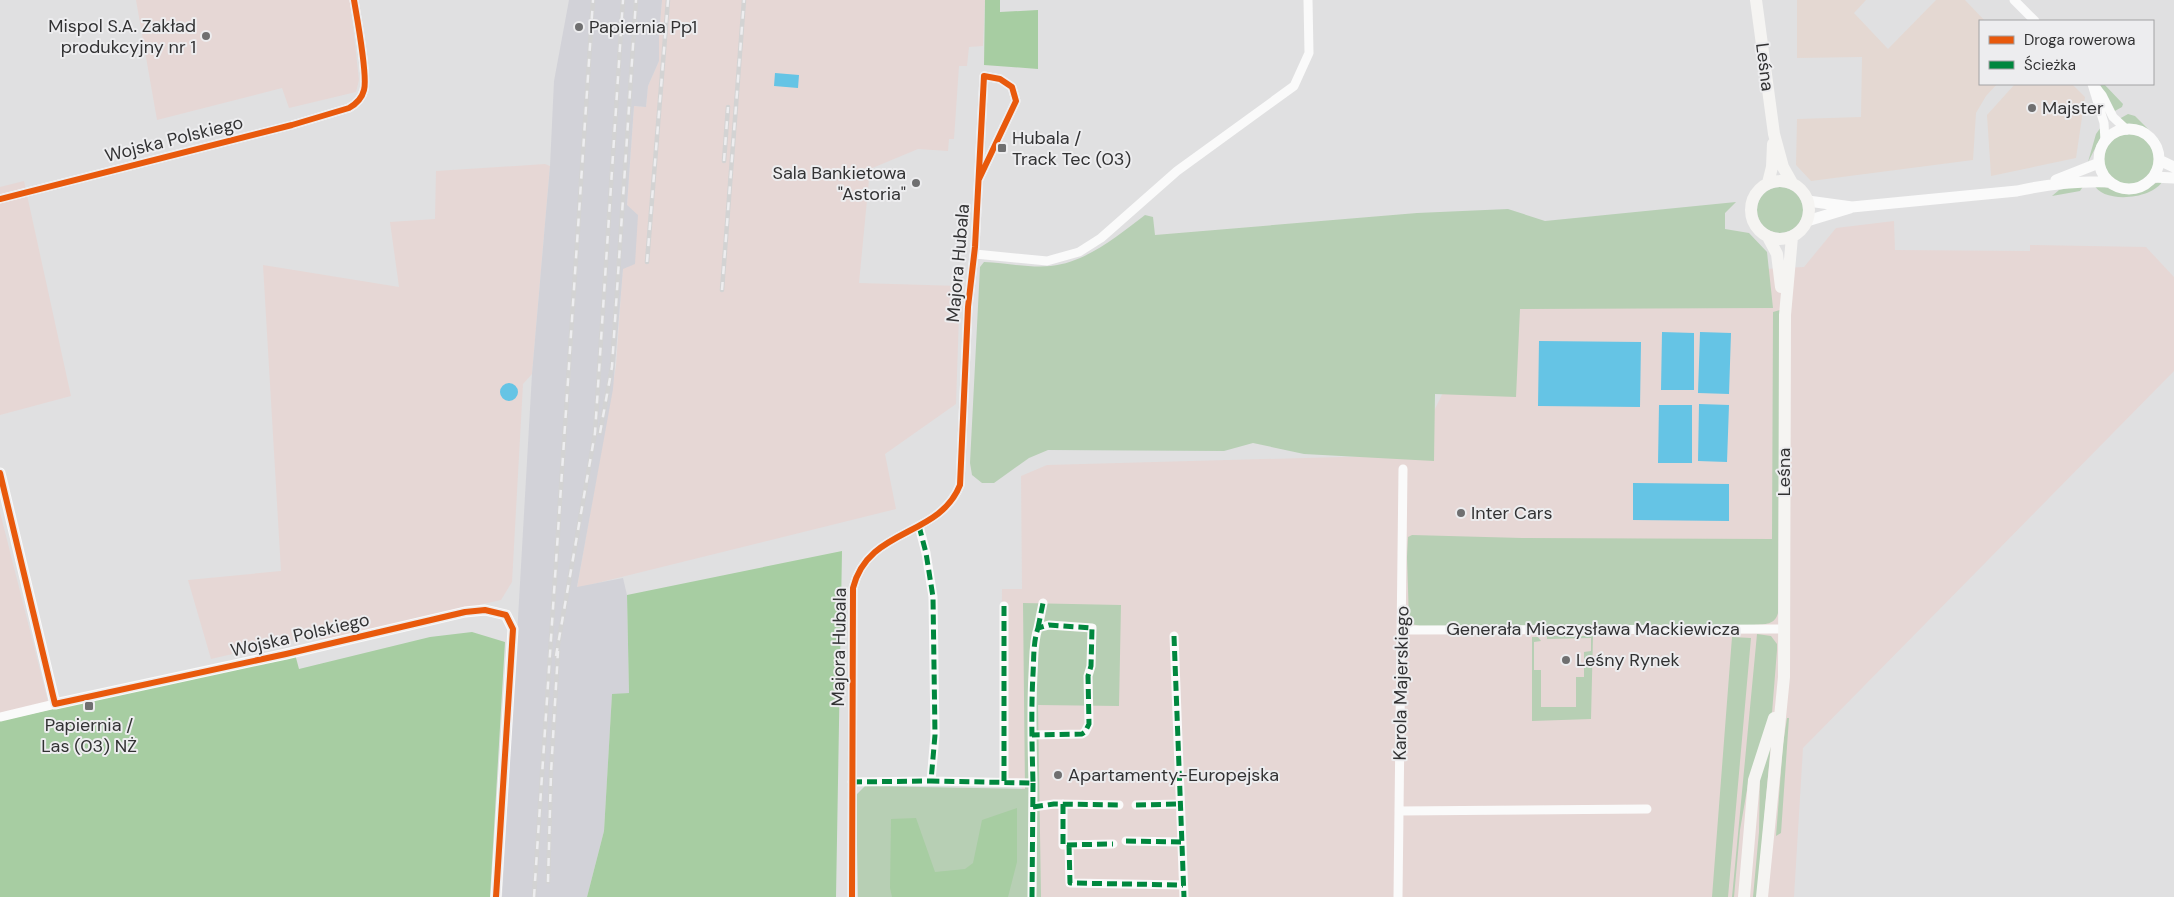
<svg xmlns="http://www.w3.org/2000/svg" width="2174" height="897" font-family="'DM Sans',sans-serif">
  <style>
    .commercial { fill: #e4d8d2 }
    .industrial { fill: #e6d7d5 }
    .built { fill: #d2d2d8 }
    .green { fill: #b7cfb4 }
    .forest { fill: #a7cda2 }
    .water { fill: #65c4e5 }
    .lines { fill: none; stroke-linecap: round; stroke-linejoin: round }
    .minor { stroke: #fafafa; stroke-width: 9 }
    .tertiary { stroke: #fafafa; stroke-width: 11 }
    .secondary { stroke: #f5f4f2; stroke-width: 12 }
    .rail-casing { stroke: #d3d3d3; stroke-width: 4.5 }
    .rail { stroke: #ededef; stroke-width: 2.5; stroke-dasharray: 8; stroke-linecap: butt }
    .quiet { stroke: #00873e; stroke-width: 5; stroke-dasharray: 10 5; stroke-linecap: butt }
    .cycleway-casing { stroke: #ededef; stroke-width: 9 }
    .cycleway { stroke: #e8590c; stroke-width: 6 }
    .poi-dot { fill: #6f6f70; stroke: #ededef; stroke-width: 2 }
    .labels { text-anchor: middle; stroke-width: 4; stroke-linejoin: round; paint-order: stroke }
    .poi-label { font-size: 18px; fill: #323233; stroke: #ededef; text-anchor: start }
    .street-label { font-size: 18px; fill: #323233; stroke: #ededef }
  </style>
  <rect width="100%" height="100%" fill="#e0e0e1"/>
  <path class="commercial" d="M1797 0H1866L1854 13 1888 49 1936 0H1965L1985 21H1980V84H1997L1986 96 1976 113 1973 160 1811 181 1796 165 1797 119 1861 117 1862 57 1797 58Z
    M2015 84H2072L2085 97 2076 158 1991 176 1987 115Z"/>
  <path class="industrial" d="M136 0H350L359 80 356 92 289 108 282 88 157 120Z
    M662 0H985L983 46 969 47 967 66H959L954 139H949L948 151 918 149 870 169 859 283 960 286 956 404 885 454 896 509 577 588 616 366 634 106 646 107 648 86 659 61V36Z
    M545 164 550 166 532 374 523 384 512 582 501 600 326 639 301 638 211 659 188 580 281 571 263 265 399 287 390 222 435 219 436 171Z
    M24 181 71 396 0 415V187Z
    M1894 221 1895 250 2030 251V245L2146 247 2174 277V371L1803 748 1794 897H1022V780H1000L1002 589H1022L1021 476 1047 465 1412 455 1498 282 1804 267 1836 228Z
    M0 512 50 710 0 724Z"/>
  <path class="built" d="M569 0H662L659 36V61L648 86 646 107 634 106 627 205 638 215 635 264 623 269 613 389 577 587 623 578 627 595 629 693 612 695 604 831 587 897H502L532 374 550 166 554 81Z"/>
  <path class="green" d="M2100 84H2104L2123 104 2122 107 2113 112Z
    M2128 114 2135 116 2160 141 2144 129 2125 124 2119 119Z
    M2101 127V137L2088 162 2096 134Z
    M2099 159a30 30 0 1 1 60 0a30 30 0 1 1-60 0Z
    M2163 180C2154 200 2101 204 2094 184 2111 187 2124 199 2142 191 2150 188 2155 182 2163 180Z
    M2084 185 2080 191 2052 196 2059 190Z
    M1757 210a23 23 0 1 1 46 0a23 23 0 1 1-46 0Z
    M1736 202 1725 213V229L1749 233 1767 252 1773 308 1520 309 1516 397 1435 394 1434 461 1304 454 1253 443 1224 451 1048 450 1029 458 994 483H982L972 475 970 463 980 267 984 262C1006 263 1029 268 1051 266 1087 262 1117 236 1145 215L1153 217 1155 235 1417 213 1508 209 1545 221Z
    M1780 310 1778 613C1775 625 1765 624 1754 625L1420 626 1412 624 1409 620 1407 557 1408 537 1412 535 1522 538 1772 539 1773 312Z
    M1023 603 1121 605 1119 706 1038 705 1041 897H858L856 795 865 786 1025 789Z
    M1757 634 1771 636 1777 644V650L1772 713 1749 778 1740 830 1734 897H1732Z
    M1547 636H1593L1591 719 1532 721V637H1538L1541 641 1534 642V670H1541V707H1576V677H1584V652L1591 651V638L1547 639Z
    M1732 637 1751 638 1728 897H1712Z
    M1787 718H1789L1781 833 1776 836 1783 744Z
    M1771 743 1757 897H1753L1759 832 1760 777Z"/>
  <path class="forest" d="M985 0H1000V12L1038 10V69L984 65Z
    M842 551 836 897H587L604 831 612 694 629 693 627 595Z
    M472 632 505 642 490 897H0V721L295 654 299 669 430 637Z
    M1017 808V862L1008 897H892L890 888 891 819 916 818 935 872 965 869 973 863 982 820Z"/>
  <path class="water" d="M775 73 799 75 798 88 774 86Z
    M1662 332 1694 333V390H1661Z
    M1700 332 1731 333 1729 394 1698 393Z
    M1539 341 1641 342 1640 407 1538 406Z
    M500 392a9 9 0 1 1 18 0a9 9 0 1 1-18 0Z
    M1699 404 1729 405 1727 462 1698 461Z
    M1659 405H1692V463H1658Z
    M1633 483 1729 484V521L1633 520Z"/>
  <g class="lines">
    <path class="minor" d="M2014 0 2035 21
      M2092 84 2104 123 2105 141
      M2093 84 2102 95 2113 117 2127 130
      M0 199 292 125 349 108C356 104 362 98 364 90 368 76 357 18 354 0
      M975 254 1047 261 1079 252 1101 238 1177 171 1294 86 1309 53 1308 0
      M919 526 926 553 933 597 935 735 931 781 1033 783C1032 746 1031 710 1033 674 1034 658 1033 643 1038 628L1049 625 1092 628 1091 666 1088 676 1089 724 1085 732 1082 734 1032 735
      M1004 606V782
      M1038 628 1043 603
      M1402 630 1783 629
      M1174 636 1184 897
      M0 717 55 704
      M852 782 931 781
      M1063 804V845L1113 844
      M1136 805 1180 804
      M1033 807 1054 804 1119 805
      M1399 811 1647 809
      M1126 841 1182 842
      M1069 845 1070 883 1183 885
      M852 897 853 588C868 527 939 538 960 485L968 307 975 247 984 76 1000 79 1012 87 1016 101 979 179
      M1032 897 1033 783
      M1398 897 1403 469"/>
    <path class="tertiary" d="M2099 159a30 30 0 1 1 60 0a30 30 0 1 1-60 0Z
      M2159 160 2174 167
      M2153 177 2174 178
      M2056 180 2099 163
      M1808 201 1852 207 2017 191C2048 184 2078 181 2110 182
      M1807 221 1850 208
      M0 473 55 704 286 654 465 612 485 610 506 615 513 629 496 897"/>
    <path class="secondary" d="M1756 0 1774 134 1783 167 1792 183
      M1751 210a29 29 0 1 1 58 0a29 29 0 1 1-58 0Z
      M1768 183 1772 167 1773 144
      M1768 237 1777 254 1781 287
      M1744 897 1754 780 1774 718
      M1762 897 1784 677 1785 315 1792 237"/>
    <g class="rail-casing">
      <path id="rail" d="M724 161 728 107
        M647 262 668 0
        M722 290 744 0
        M600 433 612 367 636 0
        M556 656 595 433 623 0
        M548 882 551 773 558 651
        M534 897 593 0"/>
    </g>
    <use href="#rail" class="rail"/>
    <path class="quiet" d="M919 526 926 553 933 597 935 735 931 781 1033 783C1032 746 1031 710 1033 674 1034 658 1033 643 1038 628L1049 625 1092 628 1091 666 1088 676 1089 724 1085 732 1082 734 1032 735
      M1004 606V782
      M1038 628 1043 603
      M1174 636 1184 897
      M852 782 931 781
      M1063 804V845L1113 844
      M1136 805 1180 804
      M1033 807 1054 804 1119 805
      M1126 841 1182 842
      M1069 845 1070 883 1183 885
      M1032 897 1033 783"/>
    <g class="cycleway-casing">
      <path id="cycleway" d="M0 199 292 125 349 108C356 104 362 98 364 90 368 76 357 18 354 0
        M0 473 55 704 286 654 465 612 485 610 506 615 513 629 496 897
        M852 897 853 588C868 527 939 538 960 485L968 307 975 247 984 76 1000 79 1012 87 1016 101 979 179"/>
    </g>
    <use href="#cycleway" class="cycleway"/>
  </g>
  <g class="poi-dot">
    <circle cx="579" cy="27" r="5"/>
    <circle cx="206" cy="36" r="5"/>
    <circle cx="2032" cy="108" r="5"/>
    <rect x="997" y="143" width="10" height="10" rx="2.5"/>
    <circle cx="916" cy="183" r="5"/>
    <circle cx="1461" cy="513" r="5"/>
    <circle cx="1566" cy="660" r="5"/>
    <rect x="84" y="701" width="10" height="10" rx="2.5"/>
    <circle cx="1058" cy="775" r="5"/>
  </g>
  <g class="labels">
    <g class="poi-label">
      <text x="196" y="32" text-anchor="end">Mispol S.A. Zakład<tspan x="196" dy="21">produkcyjny nr 1</tspan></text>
      <text x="589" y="33">Papiernia Pp1</text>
      <text x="2042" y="114">Majster</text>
      <text x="1012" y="144">Hubala /<tspan x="1012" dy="21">Track Tec (03)</tspan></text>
      <text x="906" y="179" text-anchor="end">Sala Bankietowa<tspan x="906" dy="21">"Astoria"</tspan></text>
      <text x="1471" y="519">Inter Cars</text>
      <text x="1576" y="666">Leśny Rynek</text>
      <text x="89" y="731" text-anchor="middle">Papiernia /<tspan x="89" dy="21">Las (03) NŻ</tspan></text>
      <text x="1068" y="781">Apartamenty-Europejska</text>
    </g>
    <g class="street-label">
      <text transform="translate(1765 67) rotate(83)" y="6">Leśna</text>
      <text transform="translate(174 139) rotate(-14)" y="6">Wojska Polskiego</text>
      <text transform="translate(958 263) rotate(-85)" y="6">Majora Hubala</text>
      <text transform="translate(1784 472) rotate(-90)" y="6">Leśna</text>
      <text x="1593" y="635">Generała Mieczysława Mackiewicza</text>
      <text transform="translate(300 635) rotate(-13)" y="6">Wojska Polskiego</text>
      <text transform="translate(839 647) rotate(-89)" y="6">Majora Hubala</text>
      <text transform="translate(1401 683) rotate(-89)" y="6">Karola Majerskiego</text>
    </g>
  </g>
  <rect x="1979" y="20" width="175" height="65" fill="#ededef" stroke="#a2a2a4"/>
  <rect x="1989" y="36" width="25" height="8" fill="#e8590c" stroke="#a2a2a4"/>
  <text x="2024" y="45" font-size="15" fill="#323233">Droga rowerowa</text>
  <rect x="1989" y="61" width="25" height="8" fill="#00873e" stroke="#a2a2a4"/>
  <text x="2024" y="70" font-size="15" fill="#323233">Ścieżka</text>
</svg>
